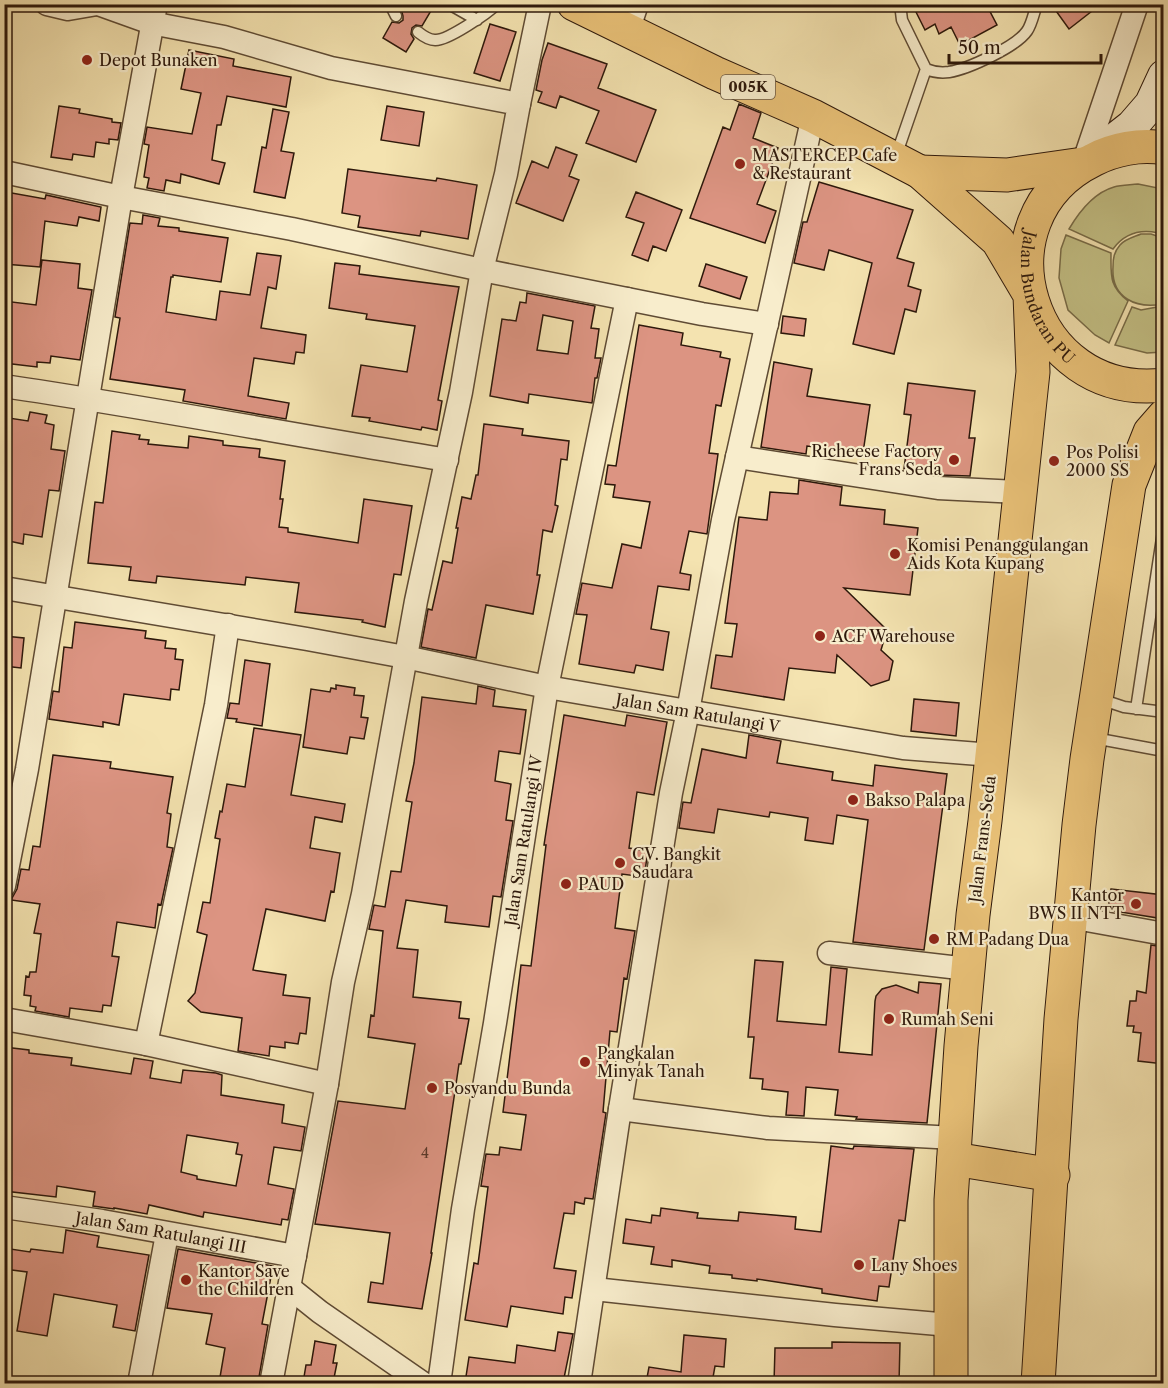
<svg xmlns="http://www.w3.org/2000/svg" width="1168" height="1388" font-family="'Libre Caslon Text',serif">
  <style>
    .green { fill: #c4c186; stroke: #786c48; stroke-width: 1.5 }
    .building { fill: #dc9482; stroke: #2d180b; stroke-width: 1.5; fill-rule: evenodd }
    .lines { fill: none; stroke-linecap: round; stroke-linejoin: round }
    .lane-casing { stroke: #5f4b34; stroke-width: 13 }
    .street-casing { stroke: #5f4b34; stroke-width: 25 }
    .secondary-casing { stroke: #2d180b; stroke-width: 34 }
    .primary-casing { stroke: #2d180b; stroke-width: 35 }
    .lane { stroke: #f8edcc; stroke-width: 10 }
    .street { stroke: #f8edcc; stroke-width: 22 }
    .secondary { stroke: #f8edcc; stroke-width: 32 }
    .primary { stroke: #eac278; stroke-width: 33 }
    .poi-dot { fill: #8f2418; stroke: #f8edcc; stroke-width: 2 }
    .labels { text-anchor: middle; stroke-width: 4.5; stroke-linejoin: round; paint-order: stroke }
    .number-label { font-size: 14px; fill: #593729 }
    .shield { fill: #f8edcc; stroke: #6a5845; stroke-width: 1.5 }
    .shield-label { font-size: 15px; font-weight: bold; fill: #2d180b }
    .poi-label { font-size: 16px; fill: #2d180b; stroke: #f8edcc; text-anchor: start }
    .street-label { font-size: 16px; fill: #2d180b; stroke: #f8edcc }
  </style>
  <rect width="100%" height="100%" fill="#f4e3b0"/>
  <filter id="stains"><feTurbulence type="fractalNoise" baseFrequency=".00333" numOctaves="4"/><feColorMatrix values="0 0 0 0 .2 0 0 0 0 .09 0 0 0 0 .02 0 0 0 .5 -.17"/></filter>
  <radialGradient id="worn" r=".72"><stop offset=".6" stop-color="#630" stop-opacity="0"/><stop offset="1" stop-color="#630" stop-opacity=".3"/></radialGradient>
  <path class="green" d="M1138 184 1163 189V220L1158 233C1140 229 1125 233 1113 249L1069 229C1079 212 1093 193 1114 187 1121 185 1130 185 1138 184Z
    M1141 234H1151L1163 238V304C1136 309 1111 298 1113 267 1113 258 1114 252 1120 245 1125 239 1134 237 1141 234Z
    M1066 235 1111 253C1111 276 1109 286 1128 301L1109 343 1095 335 1068 310 1059 278 1061 249Z
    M1163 306V352L1147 353 1115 345 1132 307 1141 310Z"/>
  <path class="building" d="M404 4H435L422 26 416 25 412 28 411 34 414 39 406 52 383 38 392 22 399 23 403 20V16L401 9Z
    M912 4H986L997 25 960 45 951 27 939 34 935 24 925 30Z
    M1051 4H1101L1069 29Z
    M490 24 516 32 500 81 474 73Z
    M548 43 607 64 598 88 656 110 636 162 586 143 599 111 560 96 556 108 538 102 542 92 536 90 542 60Z
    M189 50 234 59 233 66 291 77 286 107 227 96 221 125H217L212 160 225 163 219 184 181 174 180 183 166 180 164 191 147 188 149 178 144 177 149 145 144 144 147 127 192 134 201 93 181 89Z
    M739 104 761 113 753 138 778 148 757 204 776 211 765 243 690 218 723 127 730 130Z
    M59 106 80 109 79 113 112 119V122L121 123 118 140 109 139V144L96 142 94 157 73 154 72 160 51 157Z
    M387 106 424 112 419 146 381 140Z
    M273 109 289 112 281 151 294 153 285 198 254 192 262 147 266 148Z
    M556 147 577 155 569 176 579 180 563 221 516 203 532 161 548 168Z
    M348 169 436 181 437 178 477 185 468 239 421 231 420 236 358 227 360 216 342 213Z
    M819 182 913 210 897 258 914 263 908 286 921 290 916 312 905 309 894 354 853 344 872 263 829 250 824 270 794 263 803 222H807Z
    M6 192 45 199 46 195 101 207 99 221 79 217 77 226 45 221 40 267 4 264Z
    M636 192 682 210 666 251 653 246 648 261 632 255 644 223 626 217Z
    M143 215 160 218 158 226 179 228V231L228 238 221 282 173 275V277H171L166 312 216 320 220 291 250 295 257 253 281 256 276 289 268 287 261 328 306 335 304 353 296 352 294 364 254 358 248 396 289 403 286 419 183 401 185 390 110 379 120 318 115 317 130 223 142 224Z
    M42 260 80 264 78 288 92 290 80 360 51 356 50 363 37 362V367L4 363V301L36 305Z
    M335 263 360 266 359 274 459 287 438 400 442 401 437 430 422 427 421 430 369 421 370 418 352 416 361 365 407 372 415 326 366 319 367 314 329 308Z
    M706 264 747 277 740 299 699 286Z
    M527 293 595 306 591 328 599 329 595 358H601L597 378H595L592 403 529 394 528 403 490 396 502 319 516 321 520 302 526 303ZM543 315 573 321 568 354 537 350Z
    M783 316 806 319 804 336 781 333Z
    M639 325 683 333 681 345 721 352 720 357 730 359 721 406 716 405 709 453 718 454 707 534 689 531 680 573 691 575 689 590 658 586 651 629 669 632 663 670 636 665 634 673 579 664 587 615 576 614 582 583 612 588 622 544 641 548 650 502 613 497 615 485 605 484 608 465 616 466Z
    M774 362 812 369 807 396 870 405 863 453 807 446 806 454 761 447Z
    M908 383 975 391 969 438H975L970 476 939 475 904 469 911 415 904 414Z
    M30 412 47 415 45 423 54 425 51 449 65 451 59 491 49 490 42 537 24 534 23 544 4 540V449L9 418 28 421Z
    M484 424 523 429 522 435 569 441 567 460 561 459 555 505 558 506 552 532 543 530 537 575H540L533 614 486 605 476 658 421 647 428 609 432 610 443 561 452 563 458 528H456L462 497 471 499 476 475H478Z
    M112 431 140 435 139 439 149 440 148 444 188 448 189 436 223 441V445L260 449 259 457 285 461 280 499H283L279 527 288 528V532L358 543 364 499 412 506 401 575 394 574 385 627 362 622 363 620 295 612 299 583 246 577 245 585 157 576 156 583 129 580 131 567 88 563 95 502 103 503Z
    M799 480 842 487 840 505 885 510 884 524 918 528 910 595 844 588 887 630 881 650 893 661 889 680 871 686 837 655 835 673 789 668 784 700 711 688 716 655 732 657 737 624 725 623 739 517 767 520 770 492 798 494Z
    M75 622 146 631 145 638 166 641 165 648 176 649 175 659 183 660 179 690 171 689 170 700 124 694 119 725 103 722V727L49 719 53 691 59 692 64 647 72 648Z
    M4 636 24 638 21 668 4 666Z
    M245 660 270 664 262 726 236 722 237 719 227 718 230 703 239 704Z
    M336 685 355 688 354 695 364 696 361 717 368 718 364 739 350 737 347 754 303 747 311 689 330 692 331 688 336 689Z
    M478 686 495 690 493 706 526 710 520 754 499 751 495 781 511 784 506 820 513 821 501 897 493 896 489 927 445 922 447 906 406 900 397 948 418 950 413 997 461 1002 459 1018 469 1019 461 1064H459L431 1253H432L422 1309 368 1302 371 1282 383 1284 390 1233 315 1224 338 1101 405 1109 415 1044 368 1037 371 1015 374 1016 383 931 369 929 374 905 385 907 391 871 401 872 412 802 406 801 414 763 422 697 476 704Z
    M914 699 959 703 956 736 911 731Z
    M564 715 625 726 627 715 667 722 654 795 637 792 629 848 648 851 644 877 622 874 615 928 635 931 627 979 624 978 617 1032 610 1031 603 1112 606 1113 593 1199 585 1198 584 1204 575 1202 574 1214 564 1213 554 1268 576 1271 572 1298 565 1297 563 1314 511 1306 507 1327 465 1320 474 1263 478 1264 488 1187 481 1186 486 1154 499 1155 500 1147 521 1150 526 1115 503 1112 521 965 531 966 546 845H544Z
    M254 728 301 735 291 795 345 804 342 822 315 817 310 848 340 853 334 892 331 891 325 921 266 909 253 970 286 975 283 995 310 998 306 1034 300 1033 298 1044 285 1042V1048L270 1046 269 1056 238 1051 242 1018 201 1012 188 1001 195 993 207 935 197 932 203 902 210 903 220 839 215 838 220 811 222 812 227 784 245 787Z
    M749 735 781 741 777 763 833 772 832 780 873 786 875 765 947 774 924 950 853 942 868 820 837 815 833 844 805 840 808 818 770 812 769 817 718 809 714 833 679 828 683 802 691 803 702 749 746 758Z
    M53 755 111 762 110 768 173 777 167 813 171 814 167 847 173 848 161 905 158 904 155 928 117 922 112 956 119 957 111 1006 103 1005 102 1012 70 1008 69 1017 35 1011 36 1007 30 1006 31 996 24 995 26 976 29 977 30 972H36L41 934 34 933 40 904 11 900 17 889 21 869 29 870 33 846 40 847Z
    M1111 889 1164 895V919L1108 910Z
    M1151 945 1164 947V1064L1138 1061 1141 1033 1133 1032 1134 1026H1127L1130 1001H1136L1137 991 1146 993Z
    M755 960 783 962 777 1021 826 1025 831 967 847 969 839 1052 872 1055 875 1001 876 996 882 989 896 985 918 993 919 982 941 984 927 1123 856 1119 857 1117 835 1115 838 1090 806 1087 804 1116 786 1115 788 1092 762 1089 763 1079 750 1078 754 1037H748Z
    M4 1047 29 1050V1053L72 1058 71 1065 131 1074 134 1058 153 1061 150 1078 181 1083 183 1070 216 1073 222 1075 221 1095 284 1105 282 1123 305 1127 301 1151 274 1147 268 1184 294 1189 288 1220 282 1219 281 1225 204 1212 203 1217 149 1205 147 1214 114 1208V1209L93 1206 95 1192 57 1186 56 1197 4 1191ZM187 1135 238 1143 236 1154 242 1155 236 1186 197 1179V1176L181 1172Z
    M831 1146 853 1149 854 1146 914 1149 905 1221 899 1220 889 1287 879 1286 877 1301 822 1293V1289L757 1279V1281L732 1278V1275L709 1273 710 1266 672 1260V1267L651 1264 654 1247 623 1243 626 1219 651 1223 652 1215 660 1216 661 1208 698 1213 697 1218 738 1221 739 1212 796 1217 795 1229 821 1232Z
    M66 1230 99 1236 97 1247 149 1255 135 1331 113 1327 117 1305 54 1294 47 1336 17 1331 27 1272 4 1269V1248L30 1252 31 1249 63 1253Z
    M178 1249 273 1266 262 1324 268 1325 258 1383H219L225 1348 206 1344 212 1314 167 1308Z
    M558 1332 573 1334 563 1383H465L469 1357 515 1363 517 1345 555 1351Z
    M684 1335 726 1339 724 1367 715 1366 712 1383H646L649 1367 681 1372Z
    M315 1341 336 1345 333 1363H337L333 1383H303L306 1365H311Z
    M832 1342 900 1343 899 1383H774L775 1348H832Z"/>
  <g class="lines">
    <g class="lane-casing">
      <path id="lane" d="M393 4 392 8 396 16
        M449 4 477 20
        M900 4 902 20 926 69C933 72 941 73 949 72 968 69 1016 47 1027 31 1032 24 1034 12 1037 4
        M418 32C423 36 429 40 435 40 447 41 488 13 497 4
        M896 156 926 69
        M1100 699 1124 707 1164 712
        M1136 709 1164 525
        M1094 738 1164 751"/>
    </g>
    <g class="street-casing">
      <g id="street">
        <path d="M47 4 68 9 97 4"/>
        <path d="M98 4 151 23 224 37 331 68 519 104 506 174 482 270 461 392 416 601 363 894 343 982 327 1084 271 1384"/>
        <path d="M628 31 637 4"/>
        <path d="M519 104 540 4"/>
        <path d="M1083 164 1137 4"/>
        <path d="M4 172 121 197 292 229 482 270 702 314 767 324"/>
        <path d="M4 386C152 408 299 436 447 460"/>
        <path d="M737 457 938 488 1020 492"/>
        <path id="s1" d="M4 588 307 639 405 657 547 687 903 748 992 755"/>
        <path d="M4 886 27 769 121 197 156 4"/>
        <path d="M1070 917 1164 934"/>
        <path d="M829 953 968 969"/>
        <path d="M4 1019 146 1044 327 1084"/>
        <path d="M146 1044 216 705 228 625"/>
        <path d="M620 1109 768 1128 955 1138"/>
        <path id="s2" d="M4 1207 102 1221 295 1256"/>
        <path d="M290 1288 320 1312 424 1384"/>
        <path d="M594 1289 835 1315 950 1325"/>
        <path d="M139 1384 167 1234"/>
        <path id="s3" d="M439 1384 463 1209 495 1023 547 687 627 299"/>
        <path d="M579 1384 620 1109 671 793 688 711 723 520 813 116"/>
      </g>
    </g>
    <g class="secondary-casing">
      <path id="secondary" d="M1091 158 1132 126 1151 104 1164 76"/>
    </g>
    <g class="primary-casing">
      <g id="primary">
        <path d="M574 4 715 73 813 116 920 172 998 241 1030 295 1033 372 985 821 973 915 961 1046 951 1200V1384"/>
        <path id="s4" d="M1164 148C1140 144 1114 149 1093 160 973 219 1028 401 1164 385"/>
        <path d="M920 172 1007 175 1083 164"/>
        <path d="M954 1159 1053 1175"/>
        <path d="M1038 1384 1061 1019 1079 825 1087 759 1129 485 1150 432 1164 416"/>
      </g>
    </g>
    <use href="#lane" class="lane"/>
    <use href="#street" class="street"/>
    <use href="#secondary" class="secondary"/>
    <use href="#primary" class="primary"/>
  </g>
  <g class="poi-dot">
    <circle cx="87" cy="60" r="6"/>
    <circle cx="740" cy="164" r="6"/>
    <circle cx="954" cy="460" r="6"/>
    <circle cx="1054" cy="461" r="6"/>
    <circle cx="895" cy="554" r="6"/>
    <circle cx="820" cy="636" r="6"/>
    <circle cx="853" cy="800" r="6"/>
    <circle cx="620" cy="863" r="6"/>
    <circle cx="566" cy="884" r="6"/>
    <circle cx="1136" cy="904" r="6"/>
    <circle cx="934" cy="939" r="6"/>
    <circle cx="889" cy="1019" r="6"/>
    <circle cx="585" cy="1062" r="6"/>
    <circle cx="432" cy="1088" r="6"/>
    <circle cx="859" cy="1265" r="6"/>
    <circle cx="186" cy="1280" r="6"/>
  </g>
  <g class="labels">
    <g class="number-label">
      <text x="425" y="1158">4</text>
    </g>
    <rect class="shield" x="721" y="75" width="54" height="24" rx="4.5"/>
    <g class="shield-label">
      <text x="748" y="92">005K</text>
    </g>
    <g class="poi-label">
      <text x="99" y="66">Depot Bunaken</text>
      <text x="752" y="161">MASTERCEP Cafe<tspan x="752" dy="18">&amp; Restaurant</tspan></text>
      <text x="942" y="457" text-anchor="end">Richeese Factory<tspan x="942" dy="18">Frans Seda</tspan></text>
      <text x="1066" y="458">Pos Polisi<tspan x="1066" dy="18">2000 SS</tspan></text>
      <text x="907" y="551">Komisi Penanggulangan<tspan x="907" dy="18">Aids Kota Kupang</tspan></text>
      <text x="832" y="642">ACF Warehouse</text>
      <text x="865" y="806">Bakso Palapa</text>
      <text x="632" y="860">CV. Bangkit<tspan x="632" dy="18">Saudara</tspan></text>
      <text x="578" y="890">PAUD</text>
      <text x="1124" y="901" text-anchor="end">Kantor<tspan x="1124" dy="18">BWS II NTT</tspan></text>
      <text x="946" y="945">RM Padang Dua</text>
      <text x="901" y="1025">Rumah Seni</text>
      <text x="597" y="1059">Pangkalan<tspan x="597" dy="18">Minyak Tanah</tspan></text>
      <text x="444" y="1094">Posyandu Bunda</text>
      <text x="871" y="1271">Lany Shoes</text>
      <text x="198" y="1277">Kantor Save<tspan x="198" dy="18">the Children</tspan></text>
    </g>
    <g class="street-label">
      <text dy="6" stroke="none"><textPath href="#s4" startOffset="242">Jalan Bundaran PU</textPath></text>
      <text dy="6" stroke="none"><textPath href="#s1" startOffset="705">Jalan Sam Ratulangi V</textPath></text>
      <text transform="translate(982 839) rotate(-83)" y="6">Jalan Frans-Seda</text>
      <text dy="6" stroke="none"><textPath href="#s3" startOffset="550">Jalan Sam Ratulangi IV</textPath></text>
      <text dy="6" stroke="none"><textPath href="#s2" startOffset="159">Jalan Sam Ratulangi III</textPath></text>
    </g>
  </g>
  <rect width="1168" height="1388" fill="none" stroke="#f4e3b0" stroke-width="24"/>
  <rect x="6" y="6" width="1156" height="1376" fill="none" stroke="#2d180b" stroke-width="3"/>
  <rect x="12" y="12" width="1144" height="1364" fill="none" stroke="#2d180b" stroke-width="1.5"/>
  <path d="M949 54v9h152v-9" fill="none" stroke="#2d180b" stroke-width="3"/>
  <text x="958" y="54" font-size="18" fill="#2d180b" stroke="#f8edcc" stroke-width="4.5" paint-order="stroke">50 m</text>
  <rect width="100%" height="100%" filter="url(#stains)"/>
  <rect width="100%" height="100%" fill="url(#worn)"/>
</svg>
